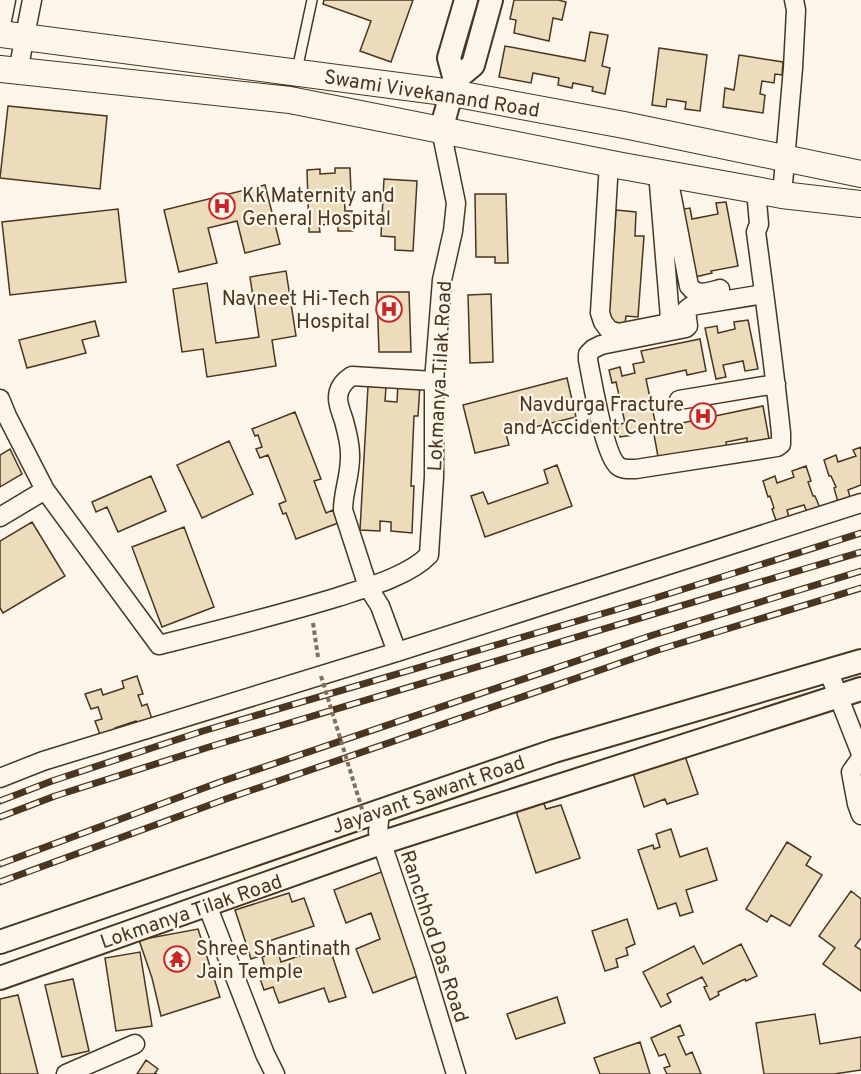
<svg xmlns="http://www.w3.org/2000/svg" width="861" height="1074" font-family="Overpass,sans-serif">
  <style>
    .building { fill: #ecdcbc; stroke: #4a3520; stroke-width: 1.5 }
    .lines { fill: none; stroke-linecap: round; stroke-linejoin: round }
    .service-casing { stroke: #4a3520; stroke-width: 12 }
    .minor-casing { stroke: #4a3520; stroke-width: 21 }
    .tertiary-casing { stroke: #4a3520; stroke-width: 26 }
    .secondary-casing { stroke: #4a3520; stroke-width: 28 }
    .path { stroke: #7f6f5c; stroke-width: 4; stroke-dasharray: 4.5 3; stroke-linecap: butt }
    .service { stroke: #fbf6e9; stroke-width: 9 }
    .minor { stroke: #fbf6e9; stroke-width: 18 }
    .tertiary { stroke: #fbf6e9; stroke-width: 22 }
    .secondary { stroke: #fbf6e9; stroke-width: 26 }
    .rail-casing { stroke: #4a3520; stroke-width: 7 }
    .rail { stroke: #fbf6e9; stroke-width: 4.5; stroke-dasharray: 14; stroke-linecap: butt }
    .path-bridge { stroke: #7f6f5c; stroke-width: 4; stroke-dasharray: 4.5 3; stroke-linecap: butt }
    .labels { text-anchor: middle; stroke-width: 4.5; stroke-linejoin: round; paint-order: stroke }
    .street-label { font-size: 20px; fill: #4a3520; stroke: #fbf6e9 }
    .poi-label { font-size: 20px; fill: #4a3520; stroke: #fbf6e9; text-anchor: start }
  </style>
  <rect width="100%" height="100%" fill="#fbf6e9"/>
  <path class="building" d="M324 0H413L391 62 360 51 371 21 323 4Z
    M514 0H558L566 2 562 20 553 18 549 41 514 33 516 20 510 19Z
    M590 32 608 35 602 66 610 68 605 94 592 91 593 87 573 83 572 88 558 85 559 78 533 73 531 83 499 77 505 46 585 61Z
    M659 48 707 55 700 111 685 109 686 102 667 99 666 107 652 105Z
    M739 55 783 62 782 75 775 74 774 83 762 81 760 94 765 95 763 113 723 107 725 88 734 90Z
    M8 106 107 116 100 189 0 178Z
    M335 168H350L351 192H344L345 211H352L353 231H338V224L319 225 320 232H309L307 170 320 169V174L335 173Z
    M384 179 417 181 413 251 395 250V237L381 236Z
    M265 185 280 244 245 253 237 221 208 228 217 263 179 272 164 210Z
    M475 194H506L508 263H495V257H476Z
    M726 202 738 266 711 271 712 273 691 278 678 210 690 208 692 219 718 214 716 203Z
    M118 209 126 282 10 295 2 222Z
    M616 210 636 212 635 236H644L638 317 626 316 625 323 608 322Z
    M286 271 296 336 272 340 276 366 207 377 203 349 182 352 173 289 207 283 216 343 259 337 250 277Z
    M377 292H409L411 352H379Z
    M491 294 493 362 470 363 468 295Z
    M748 320 758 369 745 371 743 361 723 365 726 377 716 379 705 328 717 326 718 333 735 329 734 322Z
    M95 321 99 336 82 340 86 353 27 368 19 340Z
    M700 339 706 371 687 375 686 370 646 379 656 426 633 431V435L620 437 617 425 625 423 616 382 612 383 609 370 620 367 622 376 635 373 633 364 644 362 641 351Z
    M567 378 576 417 506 434 509 445 475 453 463 405Z
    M398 383 420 384 418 416H414L411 486H414L412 533 391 531V522L380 521V531L360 530 368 386 386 387 385 401 397 402Z
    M763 406 769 439 747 443V438L726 442 727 448 659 462 653 429Z
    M295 412 321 479 314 481 326 513 333 510 338 523 296 539 286 513 283 514 279 504 286 501 268 455 260 458 256 449 262 447 258 435 255 436 252 429Z
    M229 441 253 494 202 518 177 465Z
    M861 447V485L848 490 850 497 838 502 834 488 836 487 831 476H829L824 460 836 455 838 462 856 456 853 450Z
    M10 449 22 474 0 487V455Z
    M557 465 572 506 485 537 471 496 483 492 488 504 548 483 544 470Z
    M806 466 811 481 808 482 813 496H815L820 508 807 512 804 505 787 510 789 518 777 523 772 509 774 508 770 496 768 497 763 481 775 476 777 483 794 477 792 471Z
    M151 476 166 511 118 532 107 507 96 512 92 502Z
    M32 522 65 576 3 613 0 608V541Z
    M184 527 214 607 162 627 132 547Z
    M137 676 143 694 138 695 142 706 147 704 153 722 139 727 136 721 115 728 117 735 102 740 95 721 102 719 98 707 91 709 85 694 101 689 103 695 124 688 122 681Z
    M685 756 698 794 667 804 665 799 644 807 633 773Z
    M541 796 546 809 561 805 580 858 536 873 514 805Z
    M671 829 680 857 707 848 717 880 686 890 693 912 680 916 676 903 658 909 638 850 653 845 654 849 660 847 656 834Z
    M787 842 811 857 806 865 822 875 790 926 771 915 767 922 746 909Z
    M384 871 423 974 373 993 356 949 380 939 371 913 346 923 334 890Z
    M851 891 861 899V938L855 946 861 950V991L823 964 835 948 819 936Z
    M289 893 292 902 304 898 314 926 260 944 263 955 251 959 235 910Z
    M627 919 635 944 626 948 628 955 616 959 618 967 605 971 592 931Z
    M198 929 220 997 161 1016 152 978 139 940Z
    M741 944 757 976 746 981 745 979 718 992 719 995 710 1000 704 987 707 986 702 977 667 994 671 1002 661 1007 643 972 694 946 703 964Z
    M329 946 346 997 329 1002 324 988 279 1003 273 987 264 990 257 970 265 967 262 957 278 952 281 962Z
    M140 952 152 1026 116 1031 105 958Z
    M73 979 89 1051 62 1057 45 985Z
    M18 995 38 1074H0V999Z
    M557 997 565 1023 516 1039 507 1014Z
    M815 1014 820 1044 861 1037V1070L834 1074H764L756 1023Z
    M680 1025 684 1035 678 1037 686 1055 692 1052 701 1074H667L664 1068 670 1066 665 1054 659 1056 651 1038Z
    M640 1042 650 1074H600L594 1058Z
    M146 1060 158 1069 155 1073 157 1074H137Z"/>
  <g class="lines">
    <g class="service-casing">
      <path id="service" d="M297 70 312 0"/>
    </g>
    <g class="minor-casing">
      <path id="minor" d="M0 30 6 0
        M18 71 32 0
        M609 163 600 313 603 322 609 330 618 333 664 324 670 318 658 172
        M669 182 689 286C697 297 709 292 720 289
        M756 190 759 224 756 232C765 299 774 366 781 433V444L777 447 636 469C630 469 623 470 618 466 604 455 592 379 588 360V354L593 349 601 345 686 328 688 326 686 310 691 306 764 294
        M782 195 793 68 796 10 794 0
        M0 399 7 416 45 490 159 645C219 630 279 615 338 597 365 588 409 576 429 555L434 477V381L442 280 453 231 456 203 441 130
        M679 400 776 384
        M0 517 45 490
        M397 652 380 606 368 587 343 510C343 491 351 474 350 454 350 443 347 432 344 421 342 414 338 406 338 398 338 388 344 381 352 376L434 381
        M828 670 861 754
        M861 758 851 772 857 804 861 815
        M0 778 43 761 397 652 861 503
        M380 811 378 832 423 965 456 1074
        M207 905 265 1054 275 1074
        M66 1074 135 1044"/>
    </g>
    <g class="tertiary-casing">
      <path id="tertiary" d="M455 80 449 58 466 0
        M441 130 455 80 473 65 491 0
        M0 942 554 751 861 661
        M0 978 381 843 861 689"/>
    </g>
    <g class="secondary-casing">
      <path id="secondary" d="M0 34 452 93 624 125 861 174
        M0 69 290 100 622 166 756 190 782 195 861 204"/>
    </g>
    <path class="path" d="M313 623 318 657"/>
    <use href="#service" class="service"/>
    <use href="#minor" class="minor"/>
    <use href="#tertiary" class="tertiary"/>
    <use href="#secondary" class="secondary"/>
    <g class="rail-casing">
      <path id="rail" d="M0 801 52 781 203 731 649 600 861 533
        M0 817 55 796 209 747 861 552
        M0 864 220 782 653 635 861 571
        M0 882 226 799 658 650 861 588"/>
    </g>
    <use href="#rail" class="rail"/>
    <path class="path-bridge" d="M321 676 366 822"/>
  </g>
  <defs>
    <g id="hospital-ring" transform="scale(1.35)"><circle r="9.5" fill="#fbf6e9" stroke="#c62828" stroke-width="1.5"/><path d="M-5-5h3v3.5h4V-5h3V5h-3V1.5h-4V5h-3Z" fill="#c62828"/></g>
    <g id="temple-ring" transform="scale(1.35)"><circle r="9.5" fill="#fbf6e9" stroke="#c62828" stroke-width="1.5"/><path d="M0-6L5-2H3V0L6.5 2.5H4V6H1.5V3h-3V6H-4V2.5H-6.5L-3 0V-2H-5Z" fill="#c62828"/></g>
  </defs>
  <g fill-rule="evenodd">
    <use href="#hospital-ring" x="222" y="206"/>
    <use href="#hospital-ring" x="389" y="309"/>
    <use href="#hospital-ring" x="703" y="416"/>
    <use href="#temple-ring" x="177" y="959"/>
  </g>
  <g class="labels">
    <g class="street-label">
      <text transform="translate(432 93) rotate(9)" y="7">Swami Vivekanand Road</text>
      <text transform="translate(439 376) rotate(-87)" y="7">Lokmanya Tilak Road</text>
      <text transform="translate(428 794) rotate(-19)" y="7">Jayavant Sawant Road</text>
      <text transform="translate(191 911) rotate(-19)" y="7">Lokmanya Tilak Road</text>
      <text transform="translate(435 936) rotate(72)" y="7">Ranchhod Das Road</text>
    </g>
    <g class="poi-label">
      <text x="242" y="202">Kk Maternity and<tspan x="242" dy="23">General Hospital</tspan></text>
      <text x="370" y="305" text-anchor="end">Navneet Hi-Tech<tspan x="370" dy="23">Hospital</tspan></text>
      <text x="684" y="411" text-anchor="end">Navdurga Fracture<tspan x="684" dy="23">and Accident Centre</tspan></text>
      <text x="196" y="955">Shree Shantinath<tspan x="196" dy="23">Jain Temple</tspan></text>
    </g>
  </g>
</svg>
